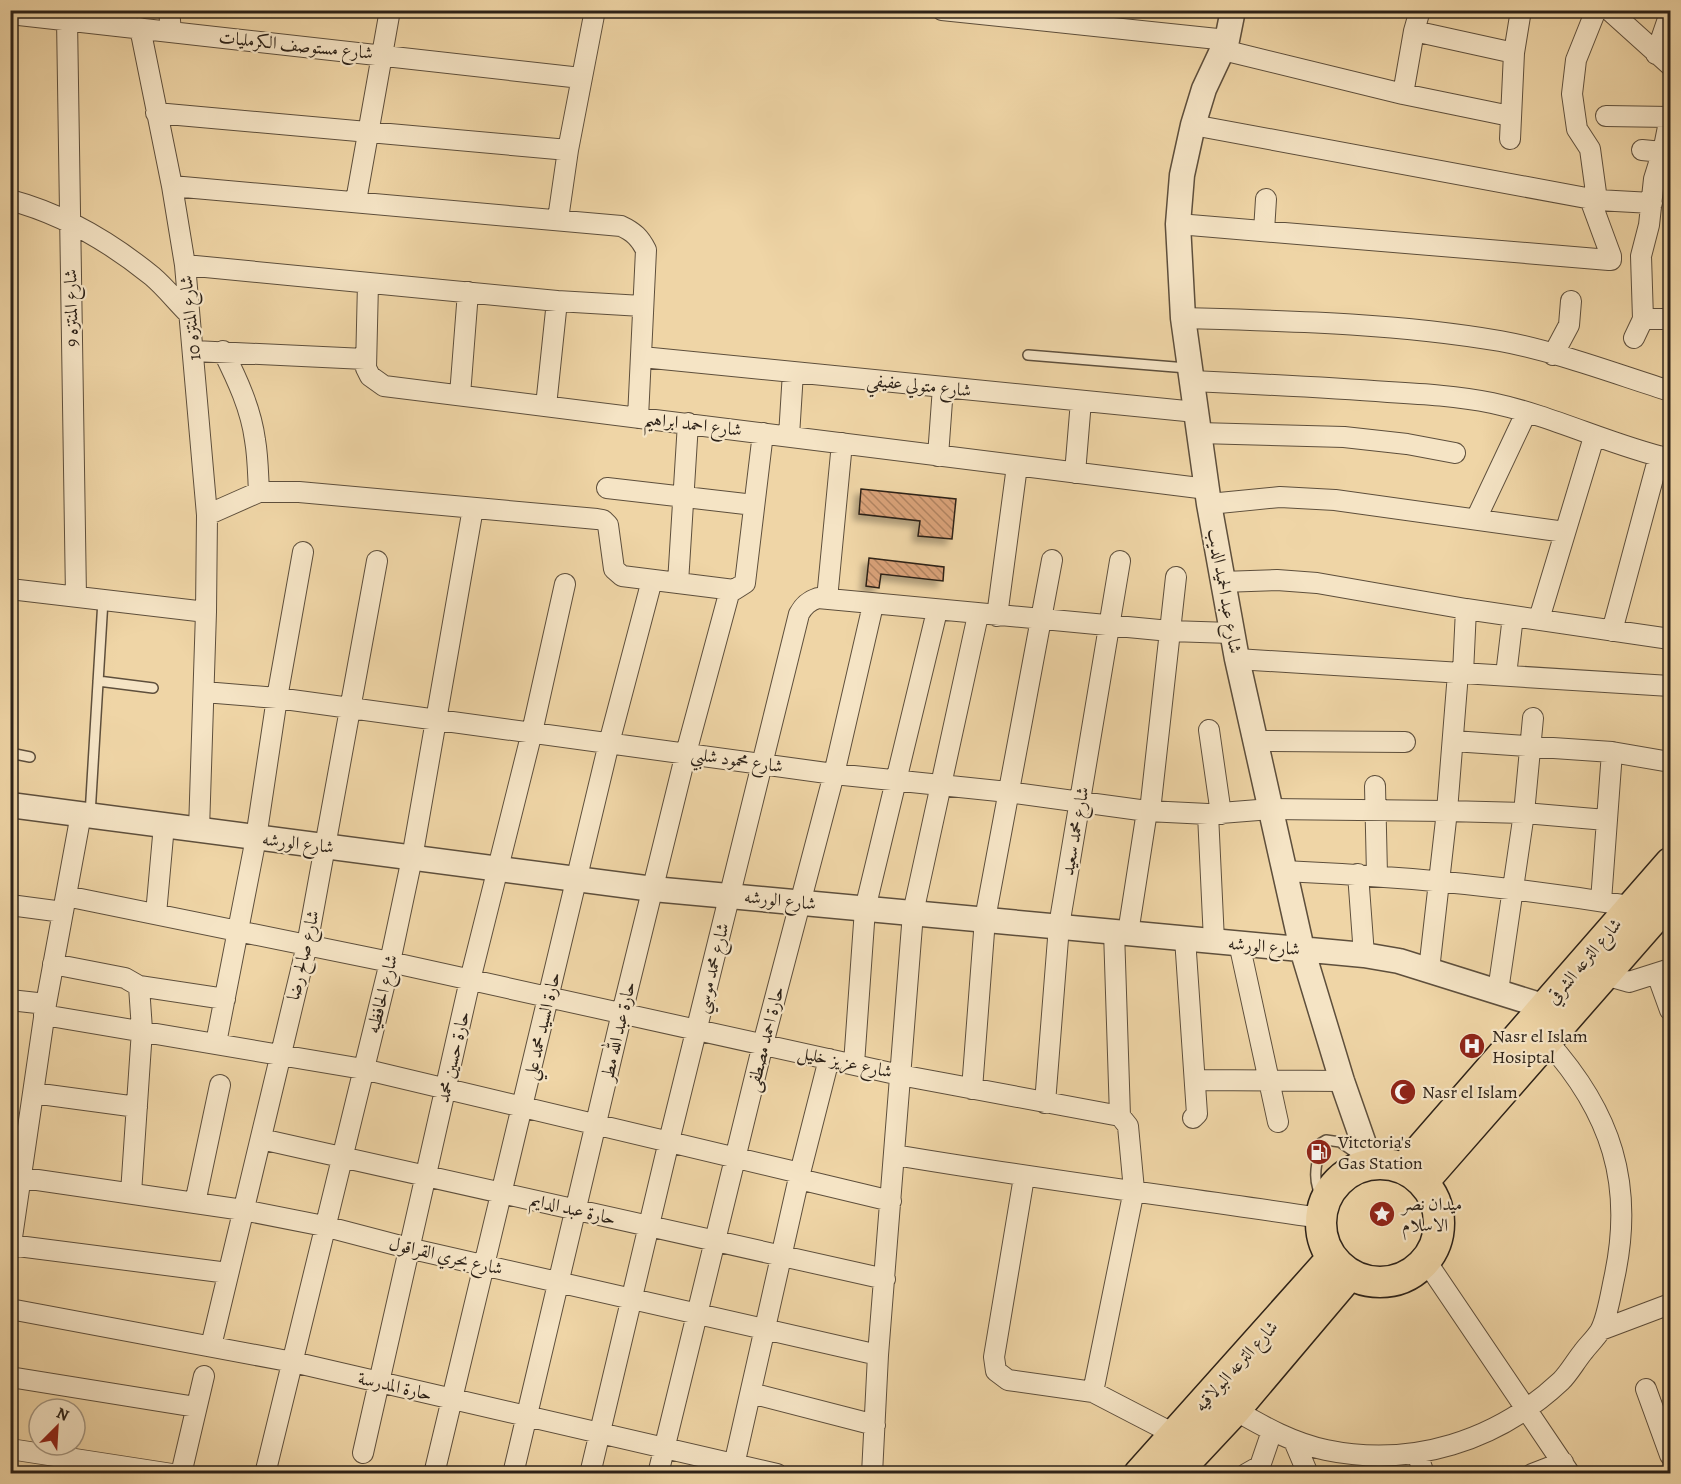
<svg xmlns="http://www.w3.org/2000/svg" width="1681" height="1484" font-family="Alegreya,Amiri,serif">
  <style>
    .building { fill: url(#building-back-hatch); stroke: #2d2218; stroke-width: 1.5; filter: url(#shadow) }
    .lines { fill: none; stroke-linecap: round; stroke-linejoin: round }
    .service-casing { stroke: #5e4f3c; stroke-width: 12 }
    .minor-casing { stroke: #5e4f3c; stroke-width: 22 }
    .tertiary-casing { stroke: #5e4f3c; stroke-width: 27 }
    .primary-casing { stroke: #2d2218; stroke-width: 33 }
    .service { stroke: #f5e4c5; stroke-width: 9 }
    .minor { stroke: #f5e4c5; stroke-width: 20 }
    .tertiary { stroke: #f5e4c5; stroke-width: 24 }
    .primary { stroke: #efd5a6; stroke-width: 30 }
    .labels { text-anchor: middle; stroke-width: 4.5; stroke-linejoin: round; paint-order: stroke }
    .street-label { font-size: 18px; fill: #2d2218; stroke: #f5e4c5 }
    .poi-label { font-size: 18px; fill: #2d2218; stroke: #f5e4c5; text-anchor: start }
  </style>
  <defs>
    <pattern id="building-back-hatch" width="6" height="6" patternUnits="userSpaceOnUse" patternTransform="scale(1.5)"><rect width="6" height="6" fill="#d8a178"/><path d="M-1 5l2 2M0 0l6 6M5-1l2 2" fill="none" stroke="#b08361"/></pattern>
    <filter id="shadow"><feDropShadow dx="-5.5" dy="5.5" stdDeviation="3" flood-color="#0004"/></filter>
  </defs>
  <rect width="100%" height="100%" fill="#efd5a6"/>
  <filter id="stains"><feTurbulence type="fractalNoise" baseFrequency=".00333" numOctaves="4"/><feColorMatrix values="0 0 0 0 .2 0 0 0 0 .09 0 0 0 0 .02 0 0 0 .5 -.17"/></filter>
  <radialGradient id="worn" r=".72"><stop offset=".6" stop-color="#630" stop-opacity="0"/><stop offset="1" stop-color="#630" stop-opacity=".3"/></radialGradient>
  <path class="building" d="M861 489 956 499 952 539 918 536 920 521 859 514Z
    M869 558 944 567 943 581 881 574 879 588 866 586Z"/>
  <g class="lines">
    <g class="service-casing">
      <path id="service" d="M1028 355 1187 368
        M98 681 153 688
        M10 753 30 757
        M90 815 103 600
        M1324 1201C1311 1182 1316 1165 1321 1143L1326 1140 1340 1142 1364 1159"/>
    </g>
    <g class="minor-casing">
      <path id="minor" d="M169 10 171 31
        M942 10 1227 40
        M1596 10 1576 60 1572 94 1577 129 1590 149 1597 200
        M1609 10 1670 65
        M10 14 581 78
        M67 19 76 597
        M140 28 172 186 185 265 207 515 206 612 199 830
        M1414 31 1514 53
        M1223 50 1403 94 1510 116
        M1656 54 1670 13
        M1403 94 1414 31 1420 10
        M156 113 568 150
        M1606 116 1670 117
        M1193 125 1597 200 1652 203
        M1510 139 1514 53 1521 10
        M1642 150 1662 152
        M172 186 621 226C634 232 640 238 646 250L638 418
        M10 200C63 214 110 242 152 276 165 287 176 301 188 313
        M356 201 390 10
        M558 219 568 150 595 10
        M1178 224 1609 260H1611V256L1590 199
        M1264 231 1266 199
        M185 265 557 301 642 306
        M368 283 366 368 370 376 384 386 1207 489
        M1183 318C1289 321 1395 323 1500 341 1555 351 1616 374 1670 391
        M1643 319H1670
        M1634 338 1643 319 1641 256 1649 225 1654 179 1664 147 1670 117
        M194 351 365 359
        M223 351C237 379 251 409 255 440 258 457 258 475 259 492
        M1553 355 1569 325 1571 301
        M642 357 1196 412
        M1192 381C1257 384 1322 387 1388 392 1423 394 1458 396 1492 403 1553 416 1610 445 1670 459
        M460 395 468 292
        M546 406 557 301
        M1199 433 1344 437 1407 444 1455 453
        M789 436 793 372
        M938 456 943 387
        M1075 473 1081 401
        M607 488 754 505
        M1209 504 1280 497 1335 500 1565 532
        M207 515 259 492H299L597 519 603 520 608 525 614 569 622 576 734 590 745 583 763 433
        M1476 519 1526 413
        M1222 582 1277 580 1317 583 1466 609 1670 639
        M678 583 688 423
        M10 589 206 612
        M827 599 842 443
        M997 616 1017 466
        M1539 619 1594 437
        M1612 631 1659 456
        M1237 659 1670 686
        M1463 673 1466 609
        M1506 675 1513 616
        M204 692 277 698 834 774 1008 792 1147 811 1208 814 1271 809 1447 811 1524 813 1606 820
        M1209 730 1221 814
        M1255 741 1405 742
        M1453 741 1612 752 1670 762
        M1375 786 1377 875
        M1150 811 1176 577
        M1208 814 1214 941
        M1284 871C1401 876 1516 887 1630 906
        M1358 874 1364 955
        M66 896 390 962 900 1075 1120 1116 1128 1126 1134 1190 1093 1392
        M1601 901 1612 752
        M10 905 63 912
        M156 914 164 825
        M1114 931 1120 1116
        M1128 933 1147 811
        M1185 938 1197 1114 1193 1118
        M1239 943 1278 1122
        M53 964 125 978 139 986 225 999
        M1429 970 1447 811 1458 673
        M1608 971 1615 978 1629 982 1670 969
        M1657 974 1670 1010
        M1498 991 1524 813 1533 718
        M10 1000 46 1004
        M44 1015 363 1069 800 1173
        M216 1043 256 838 277 698 303 552
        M854 1064 865 909 937 611
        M1195 1080 1342 1081
        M972 1089 985 919 1052 560
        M33 1093 137 1107
        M1045 1103 1059 926 1120 561
        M261 1139 885 1279
        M895 1155C1036 1179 1179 1197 1321 1218
        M10 1176 243 1210 324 1226 408 1248 878 1355
        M1024 1177 994 1357 996 1371 1008 1380 1093 1392 1174 1434
        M799 1179 891 1201
        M131 1193 142 1030 139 986
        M195 1203 220 1085
        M10 1245 228 1273
        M10 1251 46 1004 81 814
        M1426 1261 1570 1474
        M10 1309 293 1362 777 1474
        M1601 1330 1670 1304
        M211 1346 307 945 377 561
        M10 1377 196 1407
        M1646 1389 1670 1455
        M751 1393 875 1425
        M1235 1410C1264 1427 1293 1443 1326 1450 1412 1468 1497 1441 1561 1381 1569 1373 1575 1362 1583 1352 1588 1345 1595 1339 1600 1331 1607 1319 1611 1293 1614 1279 1635 1184 1611 1112 1547 1041
        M1294 1441 1308 1474
        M10 1449 172 1474
        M363 1453 470 980 532 732 565 584
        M1417 1453 1424 1474
        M181 1474 204 1376
        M265 1474 390 962 412 858 473 508
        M434 1474 609 743 652 580
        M513 1474 622 1013 686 753 730 590
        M590 1474 669 1141 799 614C804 605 809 601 818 598L1170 631 1231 633
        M658 1474 763 1044 834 774 873 605
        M732 1474 800 1173 829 1059
        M872 1474 878 1355 913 913 978 615
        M1246 1474 1260 1466 1272 1431
        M1532 1474 1563 1462"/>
    </g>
    <g class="tertiary-casing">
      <path id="tertiary" d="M1233 10 1227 40 1204 89 1193 125 1182 175 1178 224 1183 318 1209 504 1237 659 1302 949 1342 1081 1371 1164
        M10 805 653 889 1364 955 1399 961 1546 1007"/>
    </g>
    <g class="primary-casing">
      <path id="primary" d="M1321 1223a59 59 0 1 1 118 0a59 59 0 1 1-118 0Z
        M1404 1168 1670 863
        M1423 1182 1670 900
        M1139 1474 1332 1258
        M1175 1474 1235 1410 1350 1274"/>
    </g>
    <use href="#service" class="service"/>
    <use href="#minor" class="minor"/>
    <use href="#tertiary" class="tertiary"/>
    <use href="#primary" class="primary"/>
  </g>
  <defs>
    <g id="hospital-disc" transform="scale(1.35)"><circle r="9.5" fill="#8f2418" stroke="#f5e4c5"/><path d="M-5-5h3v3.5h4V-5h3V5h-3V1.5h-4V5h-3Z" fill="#fff"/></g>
    <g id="mosque-disc" transform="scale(1.35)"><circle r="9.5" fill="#8f2418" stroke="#f5e4c5"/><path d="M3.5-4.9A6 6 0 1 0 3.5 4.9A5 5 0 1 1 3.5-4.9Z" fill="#fff"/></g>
    <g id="fuel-disc" transform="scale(1.35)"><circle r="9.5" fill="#8f2418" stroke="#f5e4c5"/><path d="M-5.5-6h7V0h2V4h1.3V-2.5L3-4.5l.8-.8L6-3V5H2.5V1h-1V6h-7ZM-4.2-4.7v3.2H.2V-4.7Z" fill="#fff"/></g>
    <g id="sight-disc" transform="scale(1.35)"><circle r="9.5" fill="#8f2418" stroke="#f5e4c5"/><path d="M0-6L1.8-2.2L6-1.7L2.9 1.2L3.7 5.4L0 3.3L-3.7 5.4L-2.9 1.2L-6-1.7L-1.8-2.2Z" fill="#fff"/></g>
  </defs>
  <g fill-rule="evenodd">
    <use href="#hospital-disc" x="1472" y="1046"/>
    <use href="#mosque-disc" x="1403" y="1092"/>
    <use href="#fuel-disc" x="1319" y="1152"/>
    <use href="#sight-disc" x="1382" y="1214"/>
  </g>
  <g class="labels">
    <g class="street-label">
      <text transform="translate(296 45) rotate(6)" y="6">شارع مستوصف الكرمليات</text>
      <text transform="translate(71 308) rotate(-91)" y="6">شارع المنتزه 9</text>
      <text transform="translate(190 318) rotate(-96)" y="6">شارع المنتزه 10</text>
      <text transform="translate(919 385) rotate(6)" y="6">شارع متولي عفيفي</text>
      <text transform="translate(693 424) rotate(7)" y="6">شارع احمد ابراهيم</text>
      <text transform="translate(1225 591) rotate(80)" y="6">شارع عبد الحميد الديب</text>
      <text transform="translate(737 760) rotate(8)" y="6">شارع محمود شلبي</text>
      <text transform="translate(1075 831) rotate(-80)" y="6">شارع محمد سعيد</text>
      <text transform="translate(298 843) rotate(7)" y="6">شارع الورشه</text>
      <text transform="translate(780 900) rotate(6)" y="6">شارع الورشه</text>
      <text transform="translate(1264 946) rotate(5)" y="6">شارع الورشه</text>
      <text transform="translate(303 955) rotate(-77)" y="6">شارع صالح رضا</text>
      <text transform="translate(1584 961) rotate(-50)" y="6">شارع الترعه الشرقي</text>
      <text transform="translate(712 968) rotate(-76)" y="6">شارع محمد موسي</text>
      <text transform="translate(382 994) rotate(-76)" y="6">شارع الحافظيه</text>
      <text transform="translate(542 1026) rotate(-77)" y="6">حارة السيد محمد علي</text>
      <text transform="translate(618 1031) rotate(-77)" y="6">حارة عبد الله مطر</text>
      <text transform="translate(765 1039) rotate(-76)" y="6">حارة احمد مصطفى</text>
      <text transform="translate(453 1057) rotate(-77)" y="6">حارة حسين محمد</text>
      <text transform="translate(845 1062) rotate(12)" y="6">شارع عزيز خليل</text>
      <text transform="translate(573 1209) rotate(13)" y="6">حارة عبد الدايم</text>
      <text transform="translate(446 1256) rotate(13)" y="6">شارع بحري القراقول</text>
      <text transform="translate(1236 1366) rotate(-48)" y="6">شارع الترعه البولاقيه</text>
      <text transform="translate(395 1386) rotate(13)" y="6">حارة المدرسة</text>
    </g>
    <g class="poi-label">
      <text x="1492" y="1042">Nasr el Islam<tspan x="1492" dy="21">Hosiptal</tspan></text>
      <text x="1422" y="1098">Nasr el Islam</text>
      <text x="1338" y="1148">Vitctoria's<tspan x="1338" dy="21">Gas Station</tspan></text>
      <text x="1402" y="1210">ميدان نصر<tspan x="1402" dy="21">الاسلام</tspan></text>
    </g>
  </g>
  <rect width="1681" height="1484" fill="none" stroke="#efd5a6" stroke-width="36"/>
  <rect x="12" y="12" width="1657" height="1460" fill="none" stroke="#2d2218" stroke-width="3"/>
  <rect x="18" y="18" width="1645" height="1448" fill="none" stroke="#2d2218" stroke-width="1.5"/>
  <g transform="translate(57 1427) rotate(24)"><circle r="28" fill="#f5e4c5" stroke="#a59680" stroke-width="1.5"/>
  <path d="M0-4.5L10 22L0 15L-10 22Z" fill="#8f2418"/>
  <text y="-9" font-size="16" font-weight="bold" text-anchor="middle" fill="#2d2218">N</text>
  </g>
  <rect width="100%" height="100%" filter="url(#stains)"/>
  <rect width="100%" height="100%" fill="url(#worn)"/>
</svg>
